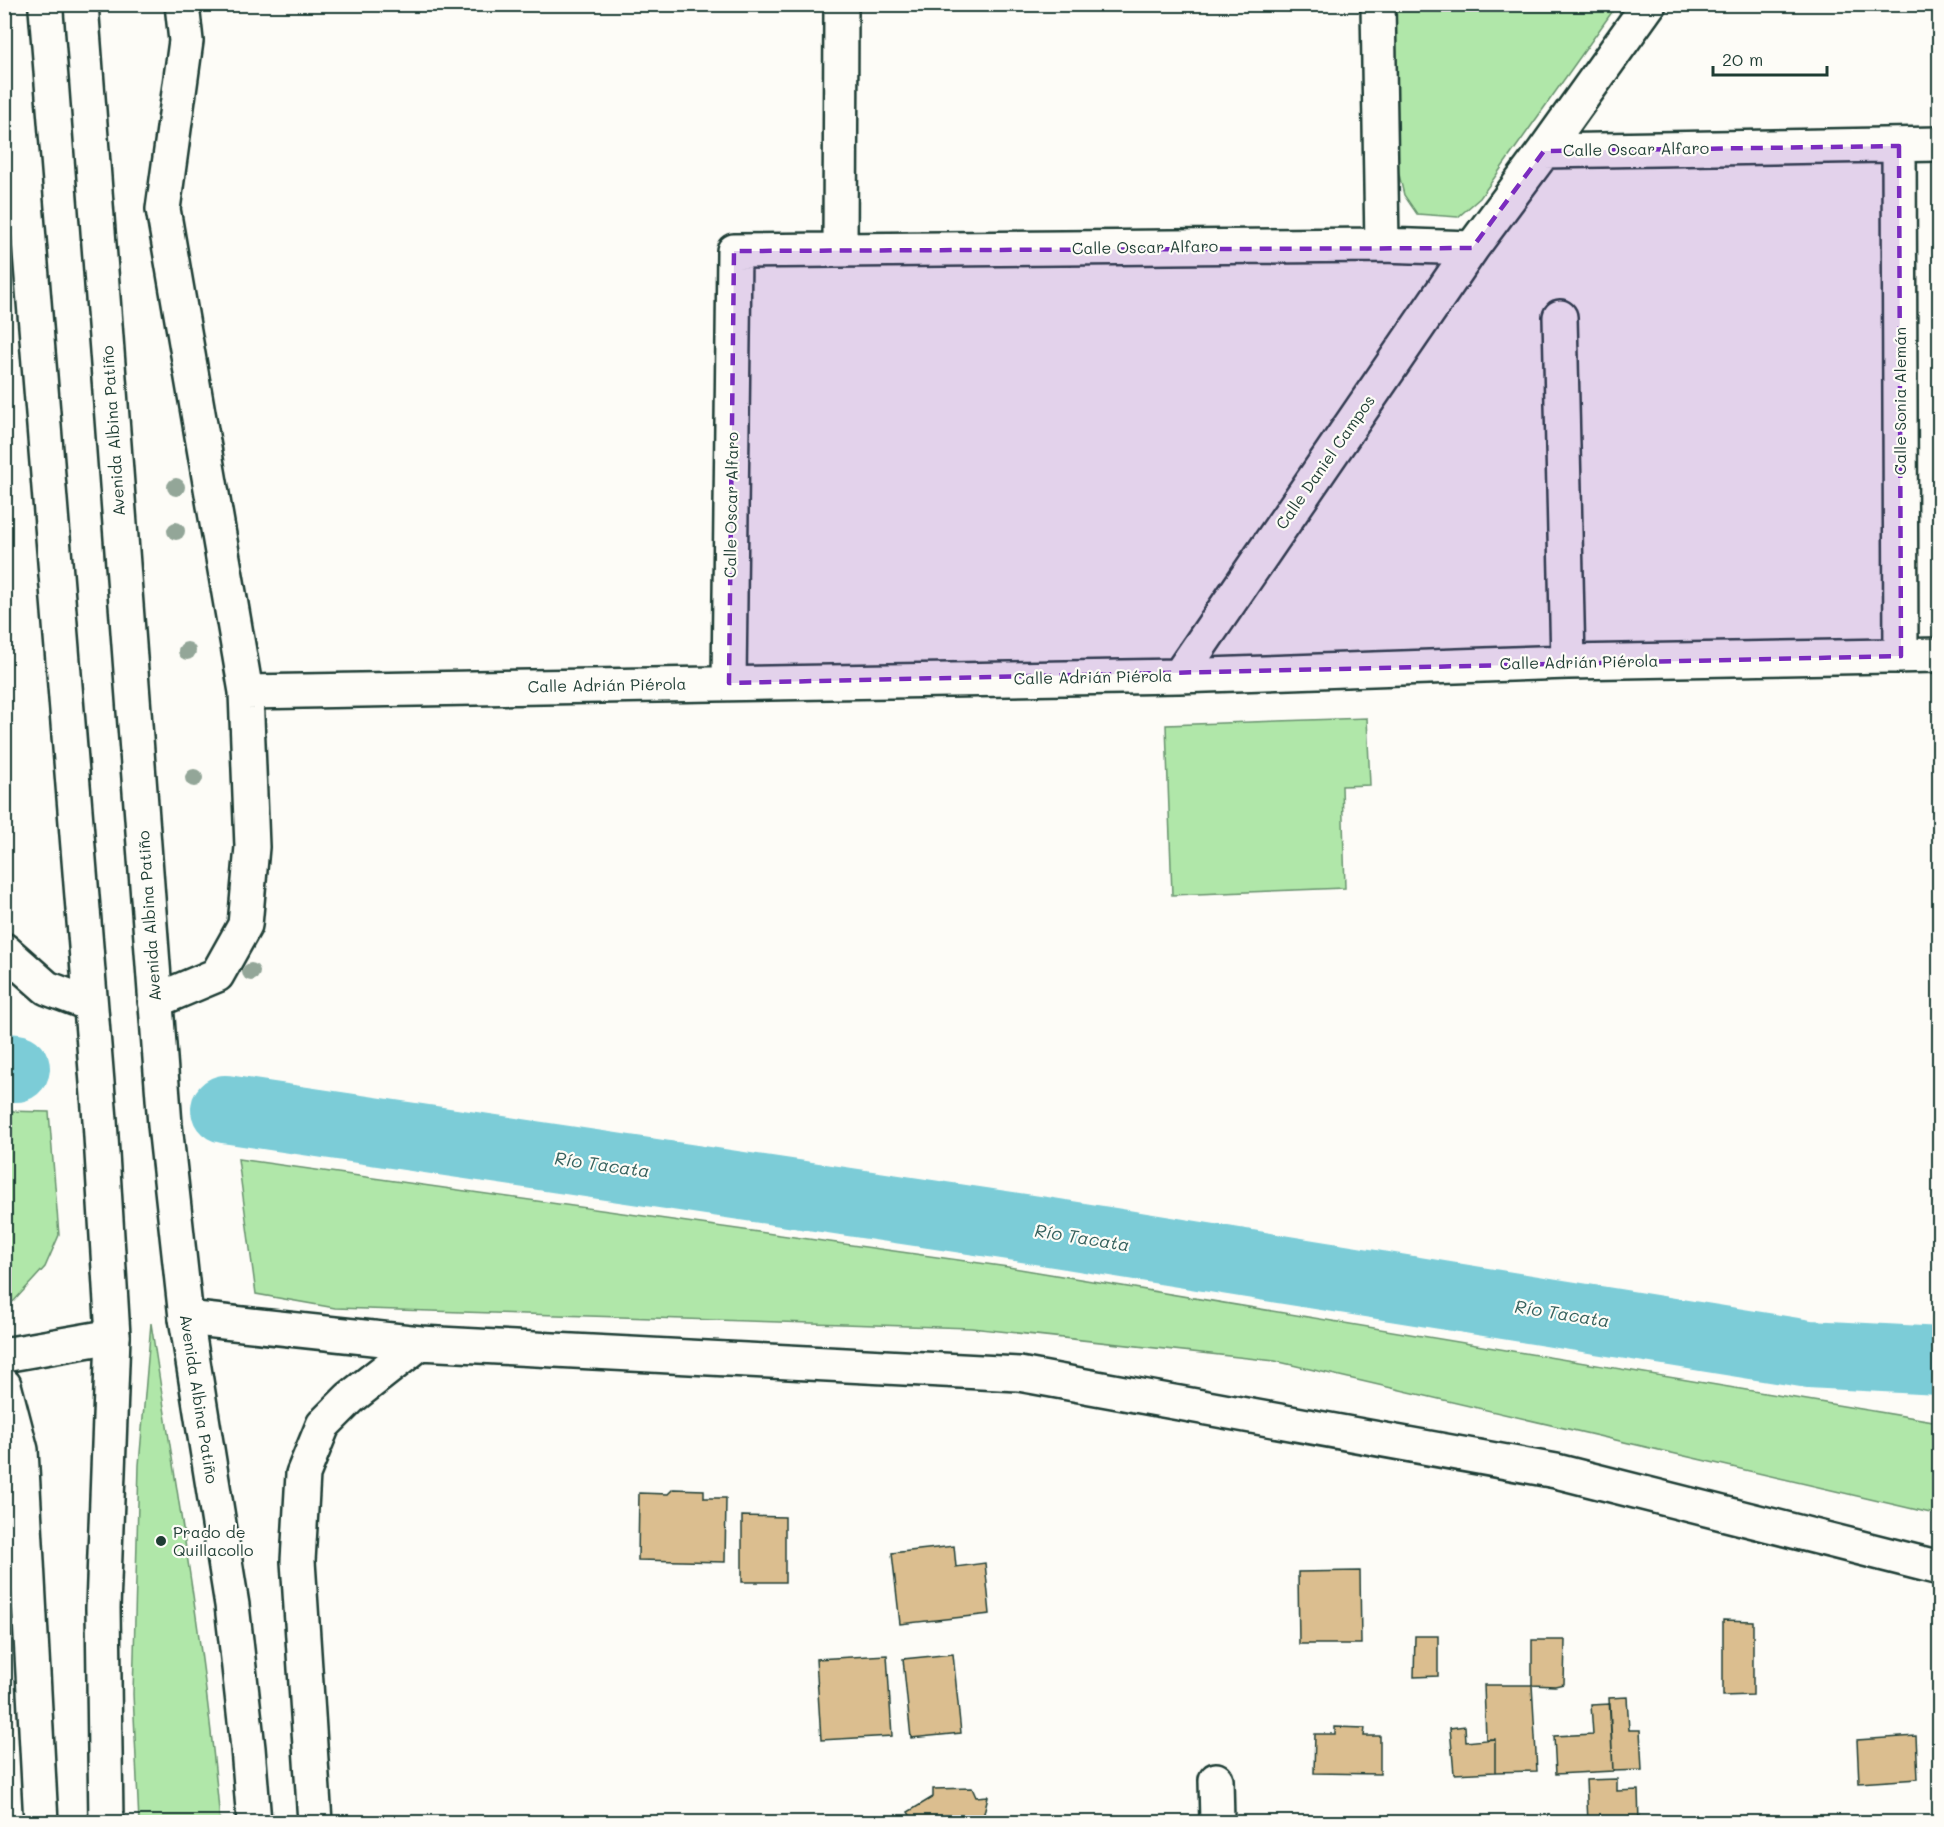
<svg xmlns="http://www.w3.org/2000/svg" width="1944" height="1827" font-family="Mali,sans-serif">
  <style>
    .green { fill: #b0e7a9; stroke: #68926e; stroke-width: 1.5 }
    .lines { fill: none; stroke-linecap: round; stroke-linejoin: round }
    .river { stroke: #7cccd7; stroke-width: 68 }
    .building { fill: #dbbe8f; stroke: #1f3d34; stroke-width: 1.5 }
    .minor-casing { stroke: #1f3d34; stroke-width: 38 }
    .trunk-casing { stroke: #1f3d34; stroke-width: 38 }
    .minor { stroke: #fdfcf7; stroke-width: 33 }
    .trunk { stroke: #fdfcf7; stroke-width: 33 }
    .tree { fill: #93a698 }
    .marked { fill: #7b2cbf; fill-opacity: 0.2; stroke: #7b2cbf; stroke-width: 4.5; stroke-dasharray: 12 8; stroke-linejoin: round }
    .poi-dot { fill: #1f3d34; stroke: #fdfcf7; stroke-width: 2 }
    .labels { text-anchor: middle; stroke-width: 4.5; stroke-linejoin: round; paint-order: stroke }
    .street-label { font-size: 16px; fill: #1f3d34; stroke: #fdfcf7 }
    .poi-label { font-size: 16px; fill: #1f3d34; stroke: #fdfcf7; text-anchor: start }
    .water-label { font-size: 18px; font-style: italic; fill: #36615d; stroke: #fdfcf7 }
  </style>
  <rect width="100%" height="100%" fill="#fdfcf7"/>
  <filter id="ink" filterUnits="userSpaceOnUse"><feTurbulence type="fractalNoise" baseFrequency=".0167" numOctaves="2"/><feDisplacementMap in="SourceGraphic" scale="12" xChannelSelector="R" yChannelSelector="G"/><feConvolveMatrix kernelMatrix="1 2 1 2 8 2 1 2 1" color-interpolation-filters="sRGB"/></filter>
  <g filter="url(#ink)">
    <path class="green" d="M1395 5H1617L1480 198 1458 217 1417 214 1404 195 1395 158Z
      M1367 718 1370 785 1342 786 1345 888 1172 895 1166 725Z
      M5 1111 49 1112 59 1235 45 1267 14 1301 5 1305Z
      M238 1159 1008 1267 1939 1422V1515L1275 1361 971 1328 335 1308 256 1294Z
      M151 1323C176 1489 206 1655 220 1822H139L133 1694 139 1465Z"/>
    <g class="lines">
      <path class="river" d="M4 1067 16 1068
        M225 1109 1044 1231 1809 1354 1940 1361"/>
    </g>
    <path class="building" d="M673 1489 704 1490V1498H726L725 1562 638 1560 639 1493 668 1494Z
      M742 1516 785 1517V1582H742Z
      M954 1546 956 1567 985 1563 990 1614 900 1624 892 1553Z
      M1360 1571 1361 1644H1299L1298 1572Z
      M1723 1620 1753 1621V1695L1723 1696Z
      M1415 1636H1438V1676L1414 1677Z
      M1532 1640H1565L1564 1684 1555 1686 1532 1685Z
      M953 1654 961 1733 911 1738 903 1659Z
      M887 1655 892 1736 821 1740 816 1659Z
      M1484 1685H1532L1537 1771 1495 1772V1739H1486Z
      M1627 1697 1629 1730H1640L1642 1770 1613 1771 1609 1698Z
      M1610 1704 1613 1771 1556 1774 1554 1736 1593 1734 1591 1705Z
      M1465 1726 1466 1742 1495 1739V1772L1454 1774 1450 1728Z
      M1335 1727 1365 1728 1364 1736H1380V1774L1314 1773 1315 1734H1335Z
      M1916 1736 1918 1779 1859 1783 1857 1740Z
      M1935 1737H1940V1786H1936Z
      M1617 1779V1791L1638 1790 1639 1822H1588L1586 1780Z
      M972 1788 976 1797 988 1796 982 1822H914L908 1812 933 1797V1789Z"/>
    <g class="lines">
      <g class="minor-casing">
        <path id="minor" d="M1378 4 1382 245
          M1899 146 1901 656
          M1544 151 1649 4
          M840 250 841 4
          M1560 317 1568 662
          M1179 676 1472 248
          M729 683 734 251 1382 245 1472 248 1544 151 1940 144
          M246 692 1179 676 1568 662 1940 655
          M4 950 47 988 90 1004
          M155 1001 217 975 245 925 252 847 246 692 163 209 186 41 182 4
          M186 1318 420 1343 1019 1374 1556 1471 1940 1568
          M4 1355 113 1336
          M4 1385 21 1450 41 1822
          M1216 1780 1217 1822
          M315 1822 298 1561 303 1474 323 1425 350 1398 420 1343"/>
      </g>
      <g class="trunk-casing">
        <path id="trunk" d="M10 4 100 1120 113 1336 103 1608 106 1822
          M81 4 165 1125 186 1318 232 1605 248 1748 254 1822"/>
      </g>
      <use href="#minor" class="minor"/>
      <use href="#trunk" class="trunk"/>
    </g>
    <g class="tree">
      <circle cx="176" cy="487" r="9"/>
      <circle cx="176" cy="531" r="9"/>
      <circle cx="187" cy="651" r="9"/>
      <circle cx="194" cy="778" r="9"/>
      <circle cx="251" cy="972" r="9"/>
    </g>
  </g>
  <path class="marked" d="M1899 146 1901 656 729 683 734 251 1472 248 1544 151Z"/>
  <circle class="poi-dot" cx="161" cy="1541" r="6"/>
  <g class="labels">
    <g class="street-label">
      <text transform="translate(1636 149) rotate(-1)" y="6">Calle Oscar Alfaro</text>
      <text transform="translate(1145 247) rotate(-1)" y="6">Calle Oscar Alfaro</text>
      <text transform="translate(1900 401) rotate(-90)" y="6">Calle Sonia Alemán</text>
      <text transform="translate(113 431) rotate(-94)" y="6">Avenida Albina Patiño</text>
      <text transform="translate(1325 462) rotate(-55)" y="6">Calle Daniel Campos</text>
      <text transform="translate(731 505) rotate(-89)" y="6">Calle Oscar Alfaro</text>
      <text transform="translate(1579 662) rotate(-1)" y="6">Calle Adrián Piérola</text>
      <text transform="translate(1093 677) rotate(-1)" y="6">Calle Adrián Piérola</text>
      <text transform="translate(607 685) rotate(-1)" y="6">Calle Adrián Piérola</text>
      <text transform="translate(149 916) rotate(-94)" y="6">Avenida Albina Patiño</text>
      <text transform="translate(199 1399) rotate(81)" y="6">Avenida Albina Patiño</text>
    </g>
    <g class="poi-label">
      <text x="173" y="1538">Prado de<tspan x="173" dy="18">Quillacollo</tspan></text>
    </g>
    <g class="water-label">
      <text transform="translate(602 1165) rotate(8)" y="6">Río Tacata</text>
      <text transform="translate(1082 1238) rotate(9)" y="6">Río Tacata</text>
      <text transform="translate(1562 1314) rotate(9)" y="6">Río Tacata</text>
    </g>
  </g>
  <rect width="1944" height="1827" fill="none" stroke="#fdfcf7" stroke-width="24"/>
  <rect x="12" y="12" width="1920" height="1803" fill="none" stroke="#1f3d34" stroke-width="2" filter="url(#ink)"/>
  <path d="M1713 66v9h114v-9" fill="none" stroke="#1f3d34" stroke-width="3"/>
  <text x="1722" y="66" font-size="18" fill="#1f3d34" stroke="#fdfcf7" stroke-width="4.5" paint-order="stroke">20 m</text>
</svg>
